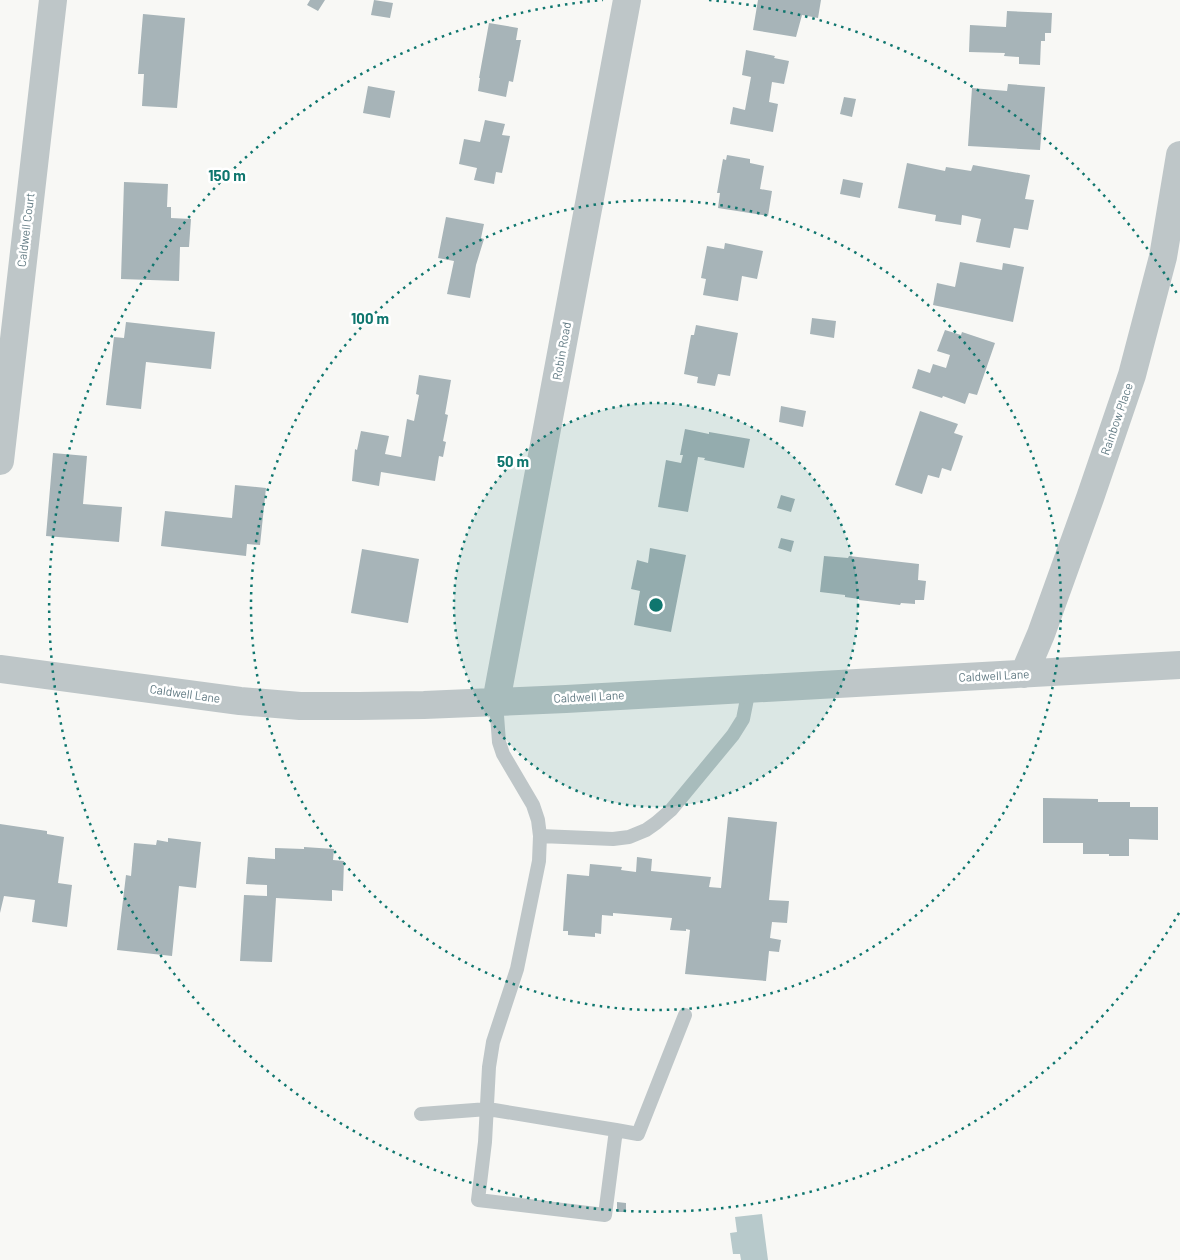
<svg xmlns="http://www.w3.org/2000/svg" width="1180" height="1260" font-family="Barlow,sans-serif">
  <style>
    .water { fill: #b7c9cb }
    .building { fill: #a7b4b8 }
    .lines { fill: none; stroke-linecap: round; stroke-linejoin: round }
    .service { stroke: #bec6c8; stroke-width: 14 }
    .minor { stroke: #bec6c8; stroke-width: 28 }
    .ring { fill: none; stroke: #0f766e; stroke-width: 2.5; stroke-dasharray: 2.5 5 }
    .labels { text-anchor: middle; stroke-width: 5; stroke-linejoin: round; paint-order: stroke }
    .street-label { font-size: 12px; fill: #617a83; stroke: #fff }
    .centre { fill: #0f766e; stroke: #fff; stroke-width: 2.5 }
    .ring-label { font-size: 15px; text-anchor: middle; font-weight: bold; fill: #0f766e; stroke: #fff; stroke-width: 5; stroke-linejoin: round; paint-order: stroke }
  </style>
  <rect width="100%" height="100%" fill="#f8f8f5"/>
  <path class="water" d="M762 1214 768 1260H741L740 1254H733L730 1233 737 1232 735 1217Z"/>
  <path class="building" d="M310 0H325L318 11 307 5Z
    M374 0 393 3 390 18 371 15Z
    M758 0H821L818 18 802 15 796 37 753 30Z
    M1007 11 1052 13 1051 33H1045V41H1041L1040 65 1019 64V57L1004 56 1005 53 969 52 970 25 1006 27Z
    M143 14 185 18 177 108 142 106 144 74H138Z
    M489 23 518 28 516 40H521L513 82 509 81 506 97 478 91 480 78H479Z
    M746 50 775 56 774 58 789 61 784 84 772 82 769 102 778 104 773 132 730 124 733 107 745 110 751 77 742 75Z
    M1008 84 1045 87 1040 150 968 146 972 88 1007 91Z
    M368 86 395 91 390 118 363 113Z
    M844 97 856 99 852 117 840 114Z
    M485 120 505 124 502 135 510 136 502 173 496 172 494 184 474 180 477 168 459 164 464 139 480 142Z
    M727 155 750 159V163L764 166 760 189 772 191 768 216 718 208 720 193H717L723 159 726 160Z
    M907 163 945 171 946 167 971 171 973 165 1030 175 1025 199 1034 200 1028 230 1014 228 1010 248 976 242 981 219 962 215 961 225 935 221 936 215 898 208Z
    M843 179 863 183 860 198 840 194Z
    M124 182 168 184 167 207H171V218L191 219 189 247H180L179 281 121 279Z
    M446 217 484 224 481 238 484 239 476 265 470 298 447 294 454 261 438 258Z
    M725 243 763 251 757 279 742 276 738 301 703 295 706 279 701 278 707 246 724 249Z
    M960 262 1002 270 1003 263 1024 267 1013 322 933 305 937 283 955 287Z
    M812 318 836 321 834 338 810 334Z
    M126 322 215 332 211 369 146 362 141 409 106 405 114 337 124 338Z
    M696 325 738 333 730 376 718 374 715 386 697 383 698 377 684 374 691 335H694Z
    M945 330 961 335 962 332 995 343 977 395 969 393 965 404 943 396 942 398 912 388 918 369 930 373 933 364 946 368 950 355 937 351Z
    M419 375 451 380 445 414 448 415 443 441 446 442 443 457 439 456 435 481 381 472 379 486 352 481 355 449 357 450 361 431 389 436 385 454 401 457 407 419 414 421 419 395 416 394Z
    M781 406 806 411 803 427 779 422Z
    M920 411 958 424 954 433 963 436 951 471 942 468 939 478 928 475 922 494 895 485Z
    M685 429 709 434V432L750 439 744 468 704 460 705 458 698 457 688 512 658 507 666 460 681 463 683 455H680Z
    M53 453 87 456 83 504 122 507 119 542 46 536Z
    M235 485 266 488 260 545 247 544 246 556 161 546 165 511 232 518Z
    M781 495 795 499 791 512 777 508Z
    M781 538 794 541 791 552 778 548Z
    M650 548 686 555 671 632 634 625 640 591 631 589 637 560 648 563Z
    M362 549 419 559 408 623 351 613Z
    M824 556 848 558 849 556 919 564 918 580 926 581 924 600H915V604L901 603 900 605 859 600V599L845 597V595L820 592Z
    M1043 798 1098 799V802H1130V807H1158V840L1129 839V856H1109V854H1083V843H1043Z
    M728 817 777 822 769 900 789 901 787 923 772 922 770 938 781 940 779 952 769 951 766 981 685 974 690 930 686 929V931L670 930 672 918 613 913V916L602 915 601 934 595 933V937L568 935V931H563L567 874 589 876 590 864 622 867 621 870 636 872 637 857 652 859 651 871 711 877 709 887 721 888Z
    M0 824 47 831V834L64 837 58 883 72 885 67 927 32 922 35 900 4 896 0 913Z
    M168 838 201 842 196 888 179 886 172 956 117 950 126 875 131 876 134 843 156 845 157 840 168 842Z
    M304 847 334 849 333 860 344 861 343 891 332 890V901L276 898 272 962 240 961 244 895 267 896V885L246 884 248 857 275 859V848L304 849Z
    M617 1202 626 1203V1212H617Z"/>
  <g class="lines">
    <path class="service" d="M496 702 499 742 503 754 533 805 538 820 540 836 613 839 629 837 646 830 656 823 671 810 733 735 743 719 749 689
      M540 836 539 861 517 969 493 1042 489 1067 485 1142 478 1200 605 1215 616 1130 638 1134 685 1015
      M421 1114 488 1109 616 1130"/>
    <path class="minor" d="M0 461 53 0
      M0 669 240 701 300 706H359L424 705 566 699 1180 665
      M1024 674 1041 634 1090 498 1132 375 1163 257 1180 155
      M496 702 627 0"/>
  </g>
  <circle cx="656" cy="605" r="202" fill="#0f766e" fill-opacity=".12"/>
  <g class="ring">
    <circle cx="656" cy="605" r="202"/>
    <circle cx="656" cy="605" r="405"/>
    <path d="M1179 913A607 607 0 1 1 603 0M709 0A607 607 0 0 1 1179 297"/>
  </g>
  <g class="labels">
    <g class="street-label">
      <text transform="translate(26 230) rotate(-83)" y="4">Caldwell Court</text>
      <text transform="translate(562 351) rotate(-80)" y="4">Robin Road</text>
      <text transform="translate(1117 419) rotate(-71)" y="4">Rainbow Place</text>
      <text transform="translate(994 676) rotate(-3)" y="4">Caldwell Lane</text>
      <text transform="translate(185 694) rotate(8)" y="4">Caldwell Lane</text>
      <text transform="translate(589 697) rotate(-3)" y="4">Caldwell Lane</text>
    </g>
  </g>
  <circle cx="656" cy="605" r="8" class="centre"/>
  <g class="ring-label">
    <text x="227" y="181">150 m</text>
    <text x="370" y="324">100 m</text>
    <text x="513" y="467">50 m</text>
  </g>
</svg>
